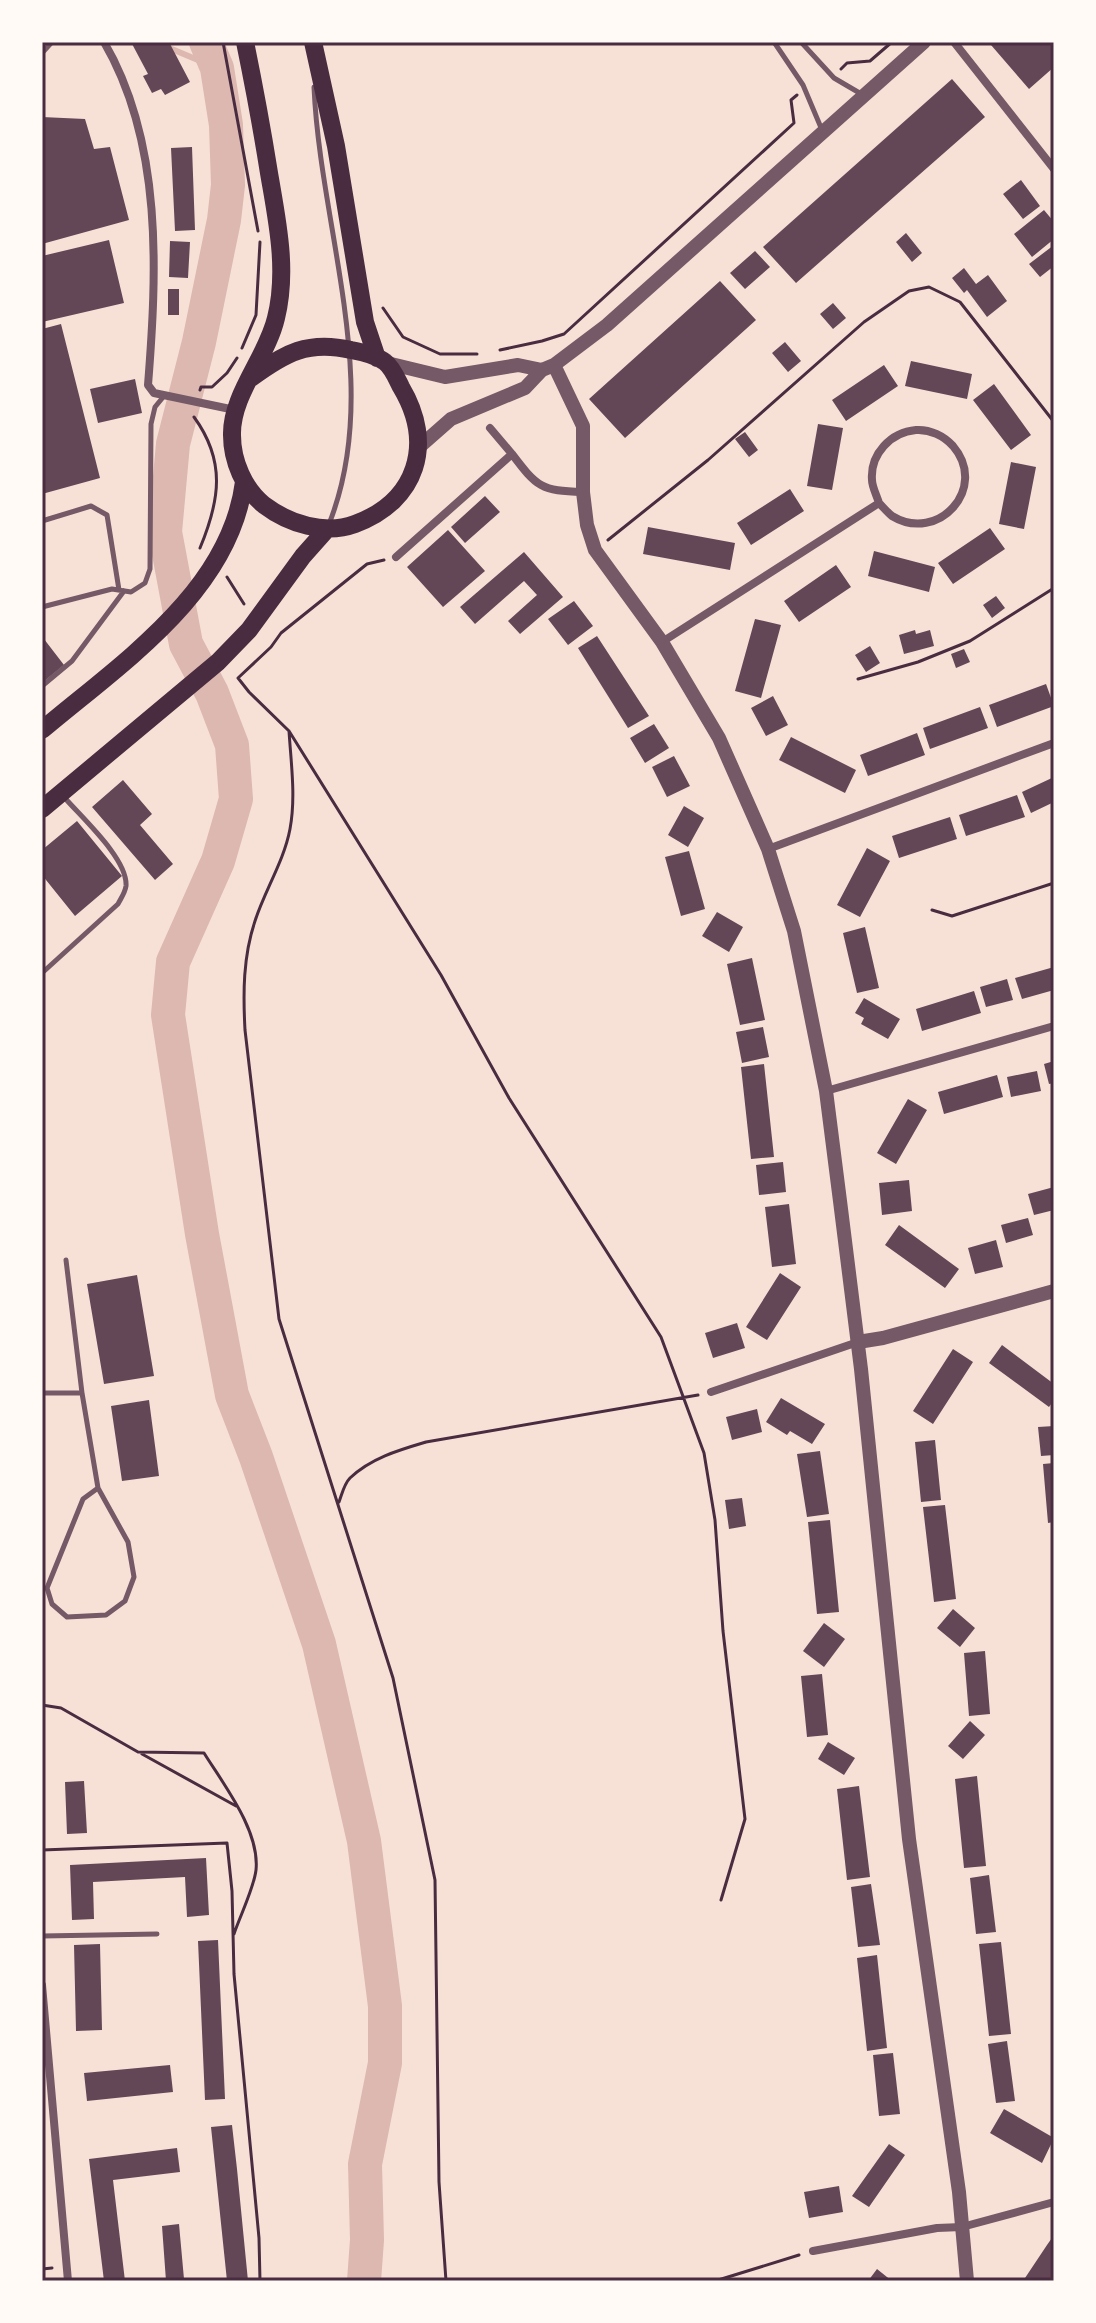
<svg xmlns="http://www.w3.org/2000/svg" width="1096" height="2323" font-family="'Space Grotesk',sans-serif">
  <style>
    .lines { fill: none; stroke-linecap: round; stroke-linejoin: round }
    .stream { stroke: #dcb8b0; stroke-width: 6 }
    .river { stroke: #dcb8b0; stroke-width: 34 }
    .building { fill: #644757 }
    .path { stroke: #4a2c40; stroke-width: 3 }
    .service { stroke: #755966; stroke-width: 5 }
    .minor { stroke: #755966; stroke-width: 8 }
    .tertiary { stroke: #755966; stroke-width: 14 }
    .trunk { stroke: #4a2c40; stroke-width: 18 }
    .neatline { fill: none; stroke: #4a2c40; stroke-width: 3 }
  </style>
  <rect width="100%" height="100%" fill="#f7e1d7"/>
  <g class="lines">
    <path class="stream" d="M155 42 217 68"/>
    <path class="river" d="M206 42 217 68 226 125 228 185 224 220 199 342 173 444 165 532 186 644 212 693 232 745 236 799 218 861 173 962 168 1015 202 1234 232 1395 256 1457 319 1644 364 1841 385 2006V2063L365 2164 367 2240 364 2281"/>
  </g>
  <path class="building" d="M131 42H169L190 82 165 95 161 89 152 93 143 76 148 74Z
    M994 42H1054V67L1029 89 991 45Z
    M952 79 985 117 796 283 763 247Z
    M42 117 85 119 94 149 110 147 129 220 42 244Z
    M192 147 195 230 175 231 171 148Z
    M1021 180 1040 206 1023 219 1003 194Z
    M1044 210 1054 222V239L1032 257 1014 234Z
    M906 233 922 253 912 262 896 242Z
    M109 240 124 303 42 322V256Z
    M170 241 190 242 188 278 169 277Z
    M1054 245V266L1040 277 1029 264Z
    M755 251 770 267 745 289 730 273Z
    M964 268 976 284 988 275 1007 301 987 317 967 290 964 293 952 278Z
    M720 281 756 320 625 438 589 399Z
    M168 289H179V315H168Z
    M833 303 846 318 833 329 820 314Z
    M61 324 100 478 42 494V329Z
    M785 342 801 361 788 372 772 353Z
    M911 361 972 374 967 399 905 386Z
    M884 365 898 386 846 421 832 400Z
    M135 379 142 413 98 423 90 389Z
    M994 384 1031 435 1011 450 973 400Z
    M818 424 843 428 832 490 807 486Z
    M745 432 758 450 749 457 735 439Z
    M1011 462 1036 467 1024 529 999 524Z
    M790 489 804 511 751 545 737 523Z
    M485 496 500 512 465 543 451 527Z
    M648 527 735 543 730 570 643 554Z
    M990 528 1005 549 953 584 938 563Z
    M448 530 485 571 443 607 407 567Z
    M874 551 935 567 929 592 868 576Z
    M524 552 563 597 520 634 508 621 537 595 524 581 475 624 460 607Z
    M836 565 851 587 799 622 784 601Z
    M996 596 1005 608 992 618 983 605Z
    M574 601 593 626 568 645 548 619Z
    M755 619 781 625 761 698 735 691Z
    M915 630 916 634 930 630 934 646 904 654 899 635Z
    M597 636 649 716 628 728 578 648Z
    M44 639 64 665 42 683V641Z
    M870 646 880 663 866 672 855 655Z
    M964 649 970 662 956 668 951 654Z
    M1046 684 1054 706 997 727 989 705Z
    M773 696 788 725 766 736 751 708Z
    M980 707 988 728 930 749 923 728Z
    M654 724 669 748 645 763 630 738Z
    M917 733 925 755 868 776 860 755Z
    M791 737 856 770 845 793 779 760Z
    M674 756 690 786 667 797 652 767Z
    M1054 777V802L1031 813 1022 792Z
    M123 780 152 814 140 825 173 864 155 880 92 807Z
    M1017 795 1025 817 966 836 959 815Z
    M684 806 704 818 688 847 668 835Z
    M950 817 957 839 899 858 892 836Z
    M77 821 122 876 75 916 42 875V850Z
    M867 848 890 861 860 917 837 905Z
    M689 851 705 909 681 916 665 857Z
    M717 912 743 927 729 952 702 936Z
    M865 927 879 988 857 993 843 933Z
    M752 958 765 1020 740 1025 727 964Z
    M1054 967V990L1022 999 1015 978Z
    M1007 979 1013 1000 986 1007 980 987Z
    M974 991 981 1013 922 1031 916 1009Z
    M864 998 900 1019 888 1039 861 1024 864 1018 855 1013Z
    M763 1027 769 1057 742 1063 736 1032Z
    M1054 1061V1083L1049 1084 1044 1064Z
    M764 1064 774 1157 751 1159 741 1067Z
    M1037 1071 1041 1091 1011 1097 1007 1077Z
    M997 1075 1003 1097 944 1114 938 1092Z
    M908 1099 927 1110 896 1164 877 1153Z
    M783 1162 786 1192 759 1195 756 1165Z
    M909 1180 912 1211 882 1215 879 1183Z
    M1054 1187V1210L1034 1215 1028 1194Z
    M789 1204 796 1264 772 1267 765 1207Z
    M1028 1218 1033 1235 1006 1243 1001 1225Z
    M899 1225 959 1269 945 1288 885 1245Z
    M996 1240 1003 1267 975 1274 968 1248Z
    M780 1273 801 1287 767 1340 746 1327Z
    M137 1275 154 1376 104 1384 87 1284Z
    M737 1323 745 1348 713 1358 705 1333Z
    M1002 1345 1054 1384V1400L1049 1407 989 1363Z
    M953 1349 973 1362 933 1424 913 1411Z
    M781 1398 825 1424 812 1444 790 1431 787 1435 766 1422Z
    M149 1400 159 1476 122 1481 111 1406Z
    M757 1409 762 1432 732 1440 726 1417Z
    M1054 1426V1455L1041 1456 1038 1427Z
    M935 1440 941 1500 921 1502 915 1442Z
    M820 1451 829 1514 807 1517 797 1454Z
    M1054 1463V1522L1048 1523 1043 1464Z
    M742 1498 746 1526 729 1529 725 1500Z
    M945 1505 956 1599 934 1602 923 1507Z
    M830 1520 839 1612 817 1614 808 1522Z
    M953 1609 975 1628 960 1647 937 1628Z
    M824 1623 845 1639 824 1667 803 1651Z
    M985 1651 990 1714 969 1716 964 1653Z
    M822 1674 828 1735 807 1737 801 1676Z
    M970 1721 985 1735 963 1759 948 1746Z
    M828 1742 855 1758 844 1775 818 1759Z
    M977 1776 986 1866 964 1868 955 1779Z
    M84 1781 87 1833 67 1834 65 1782Z
    M859 1786 870 1877 847 1880 837 1789Z
    M206 1858 209 1915 187 1917 185 1877 93 1882 94 1919 72 1920 70 1865Z
    M989 1875 996 1932 976 1934 970 1878Z
    M871 1884 880 1945 858 1947 851 1887Z
    M218 1940 225 2099 205 2100 198 1941Z
    M1001 1942 1011 2034 989 2036 979 1944Z
    M100 1944 102 2030 76 2031 74 1945Z
    M877 1955 887 2048 867 2051 857 1958Z
    M1007 2041 1015 2101 996 2103 988 2044Z
    M893 2053 900 2114 879 2116 873 2055Z
    M170 2065 173 2092 87 2101 84 2073Z
    M1004 2109 1054 2138 1042 2163 990 2133Z
    M232 2125 237 2169 248 2281H227L211 2127Z
    M889 2144 905 2155 869 2207 852 2196Z
    M177 2148 180 2172 113 2180 125 2281H104L89 2159Z
    M839 2186 843 2212 809 2218 804 2192Z
    M179 2224 184 2279 166 2281 162 2226Z
    M1054 2235V2281H1023L1047 2245Z
    M877 2269 892 2281H868Z"/>
  <g class="lines">
    <path class="path" d="M223 42 258 231
      M841 69 847 63 870 61 892 42
      M383 308 403 337 440 354H477
      M242 348 256 315 260 242
      M500 350 542 341 564 334 794 123 791 100 797 95
      M200 390 201 387H212L227 373 237 358
      M194 417C226 461 220 500 200 548
      M608 540 708 460 864 322 909 291 929 287 960 302 1054 422
      M384 560 367 564 281 633 271 647 238 678 249 692 289 731 441 975 509 1098 661 1337 704 1453 715 1520 723 1631 745 1819 721 1900
      M227 577 244 604
      M858 679 918 662 970 641 1054 588
      M289 731C291 763 296 797 290 829 284 861 265 890 255 921 243 957 243 993 245 1030L279 1319 393 1678 435 1880 439 2182 446 2281
      M932 910 952 916 1054 883
      M339 1502C342 1494 344 1484 350 1478 371 1458 399 1450 426 1442L698 1395
      M42 1705 61 1708 138 1752 204 1753C224 1785 260 1831 256 1870 254 1888 240 1916 234 1934
      M142 1754 236 1806
      M42 1850 227 1843 232 1891 234 1974 259 2238 260 2281
      M42 2269 52 2268
      M715 2281 799 2255"/>
    <path class="service" d="M774 42 803 85 822 130
      M801 42 834 78 863 95
      M42 53 52 42
      M314 87C320 229 384 386 329 524
      M42 521 91 506 107 515 119 590
      M42 607 112 589 131 592 145 583 150 569 151 424 155 407 164 396
      M42 686 72 661 124 591
      M42 973 118 904C121 898 125 893 126 886 128 859 82 818 64 797
      M66 1260 82 1393
      M42 1393H82L98 1488 128 1542 134 1577 125 1601 106 1615 67 1617 52 1604 47 1588 83 1499 98 1488
      M42 1936 157 1934"/>
    <path class="minor" d="M104 42C163 143 157 272 148 385L154 393 235 410
      M954 42 1054 169
      M490 428 512 454
      M396 557 512 454C537 487 541 491 583 492
      M662 642 879 503C883 507 888 513 892 516 938 544 989 488 953 446 944 436 930 429 916 430 891 432 870 454 872 480 872 487 877 496 879 503
      M768 849 1054 743
      M826 1091 1054 1026
      M711 1392 858 1342
      M42 1985 68 2281
      M813 2251 937 2228 962 2227 1054 2202"/>
    <path class="tertiary" d="M387 363 445 377 518 365 542 370
      M554 365 583 426V492L587 525 595 550 662 642 719 738 768 849 794 931 826 1091 840 1201 861 1369 909 1839 959 2192 967 2281
      M418 448 451 419 525 388 542 370 554 365 607 325 924 42
      M858 1342 883 1338 1054 1291"/>
    <path class="trunk" d="M245 42C254 86 262 129 269 173 277 220 288 270 276 318 267 357 231 395 232 435 232 461 244 489 264 505 289 524 325 535 355 524 417 501 435 444 401 387 397 379 392 367 385 362 376 355 362 352 351 350 308 340 285 353 251 378
      M313 42 336 146 365 322 377 358
      M42 730C120 664 230 592 244 482
      M42 809 218 662 249 630 303 556 327 529"/>
  </g>
  <rect width="1096" height="2323" fill="none" stroke="#fffaf5" stroke-width="88"/>
  <rect x="44" y="44" width="1008" height="2235" class="neatline"/>
</svg>
